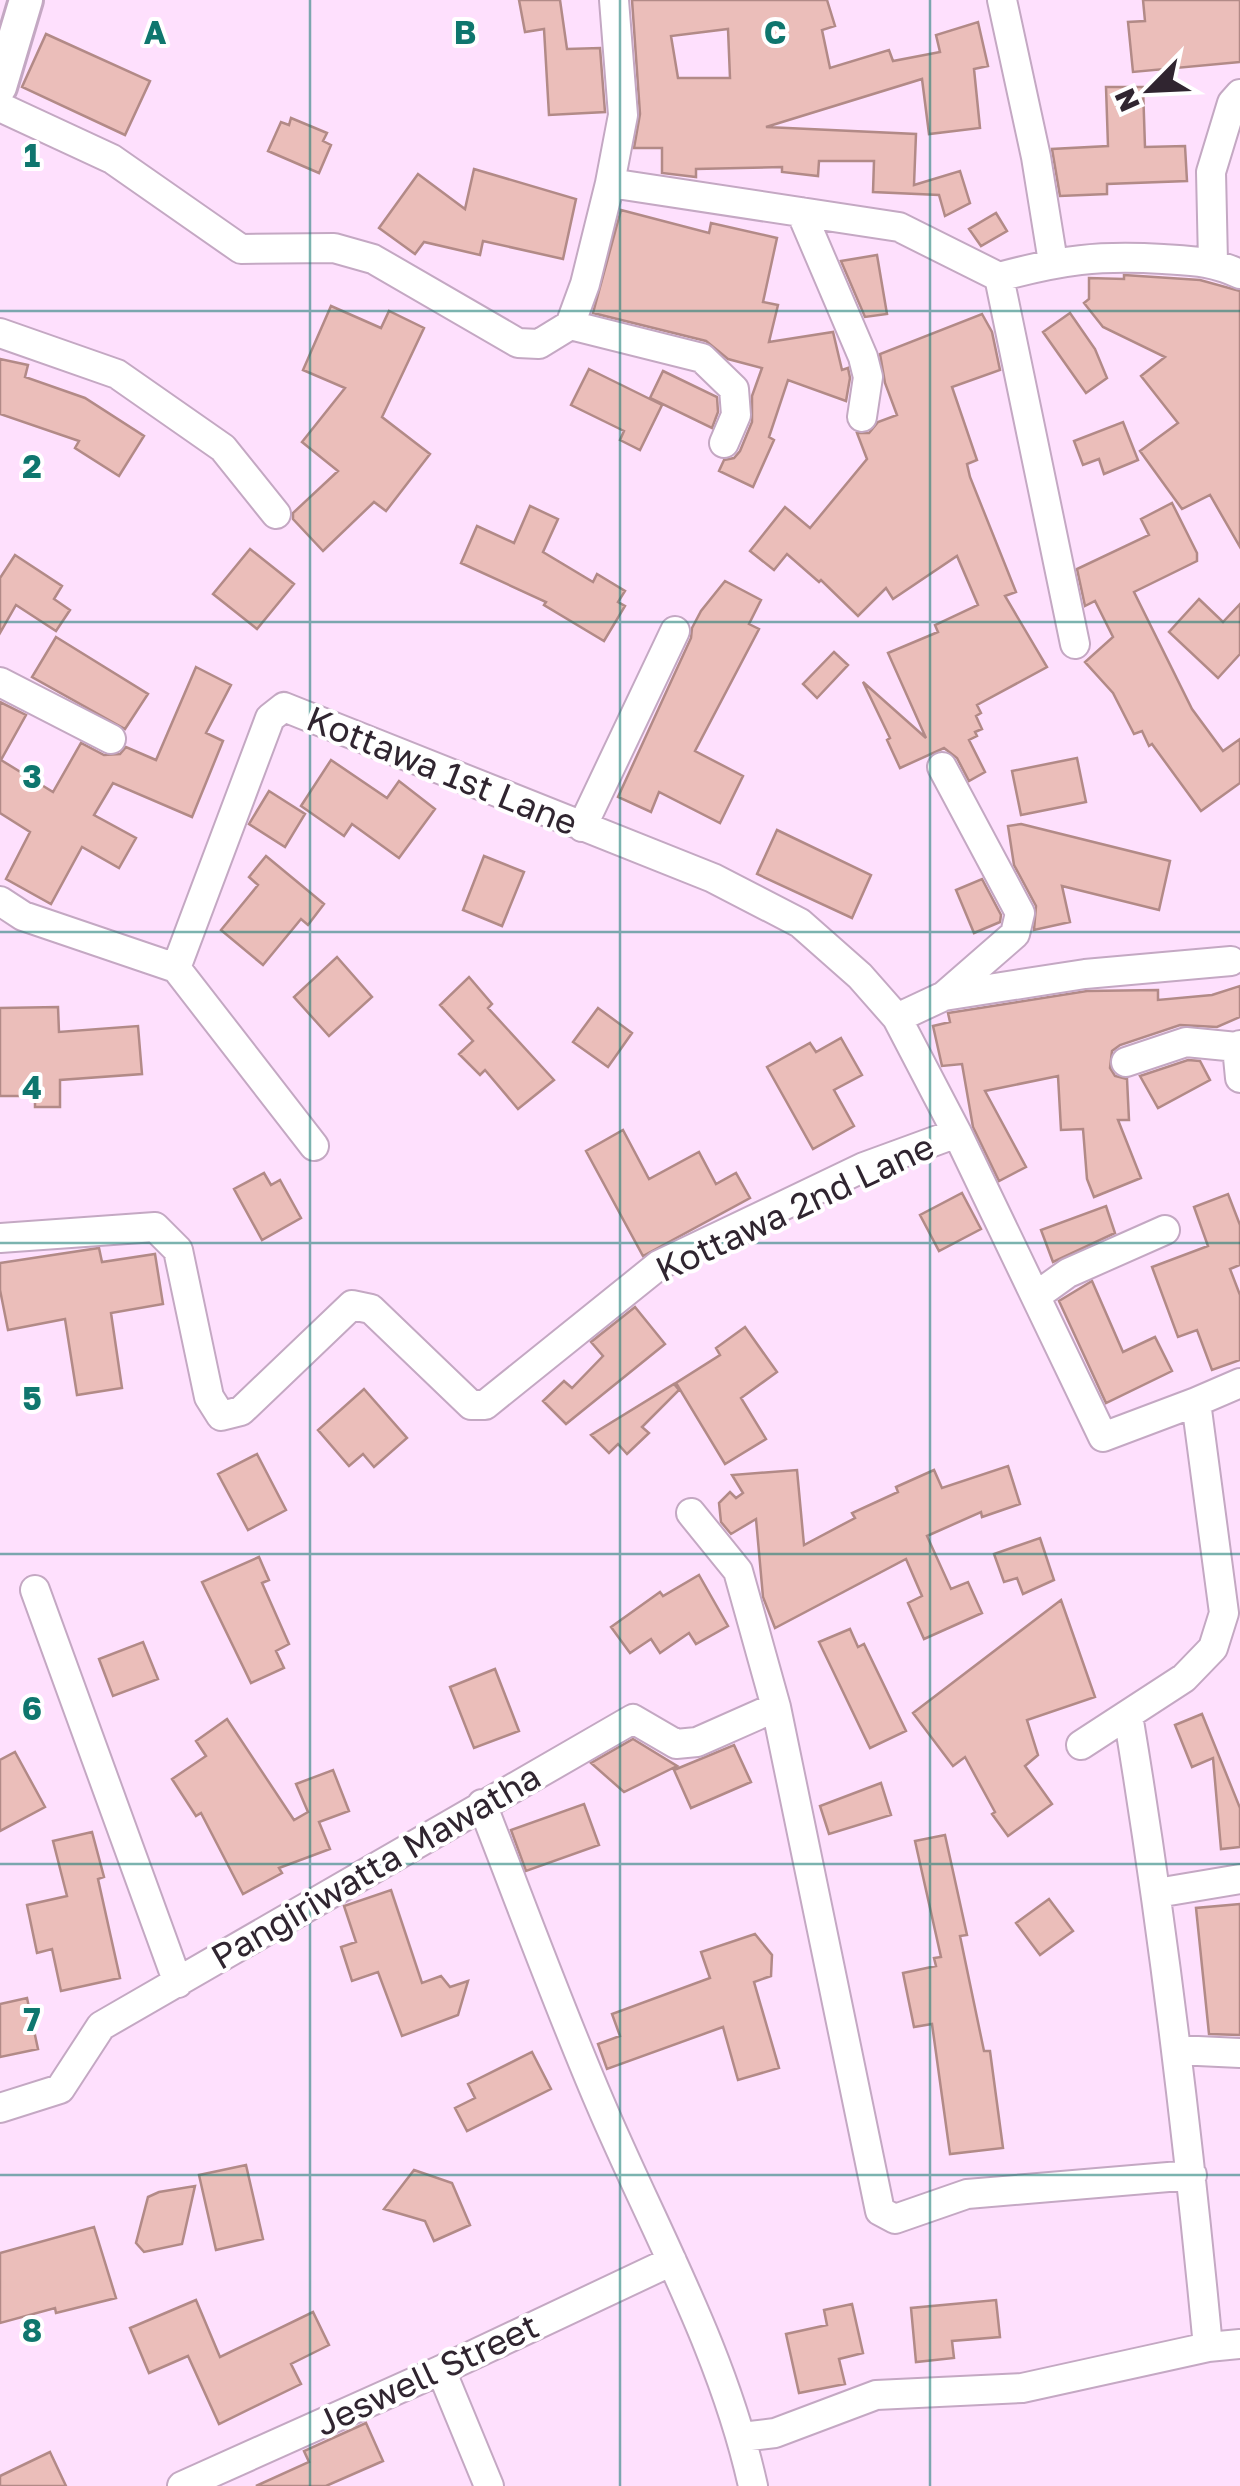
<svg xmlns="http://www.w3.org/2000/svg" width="1240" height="2486" font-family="'Golos Text',sans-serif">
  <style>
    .building { fill: #ebbeba; stroke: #b28a87; stroke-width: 2.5; fill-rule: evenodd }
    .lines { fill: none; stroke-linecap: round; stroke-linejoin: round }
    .minor-casing { stroke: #c4a8c3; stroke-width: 32 }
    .major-casing { stroke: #c4a8c3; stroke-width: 38 }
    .minor { stroke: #fff; stroke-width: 28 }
    .major { stroke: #fff; stroke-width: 32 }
    .grid { fill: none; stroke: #0f766e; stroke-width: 2.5; stroke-opacity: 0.55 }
    .labels { text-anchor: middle; stroke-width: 8; stroke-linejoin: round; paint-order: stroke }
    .street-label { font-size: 35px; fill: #302530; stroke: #fff }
    .grid-label { font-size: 32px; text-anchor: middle; font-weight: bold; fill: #0f766e; stroke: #fff; stroke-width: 8; stroke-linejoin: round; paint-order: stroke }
  </style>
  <rect width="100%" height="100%" fill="#fee0fd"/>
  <path class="building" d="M519 0H560L567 49 600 48 605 112 549 115 544 29 525 32Z
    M632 0H827L835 26 822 30 830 68 889 50 893 61 940 52 936 35 978 22 988 66 974 69 980 128 929 134 922 79 766 127 916 134 914 185 960 171 970 203 945 216 939 195 873 192 874 161H819L818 176 782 172V167L696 169V177L662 173V148H634L640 114ZM728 29 730 78H678L671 36Z
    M1143 0H1240V62L1133 72 1128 22 1145 21Z
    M46 34 150 81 125 135 22 87Z
    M1106 87H1143L1145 147 1185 146 1187 181 1107 184V194L1060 196 1052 149 1108 146Z
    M291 118 327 133 323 141 331 145 319 173 268 151 281 122 289 125Z
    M474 169 576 199 563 259 483 241 480 255 424 242 415 254 379 228 418 174 465 209Z
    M621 210 709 233 711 223 777 238 763 302 778 305 769 342 833 332 842 370 848 368 850 378 846 401 788 380 769 437 774 440 753 487 719 471 724 460 734 458 740 451 752 422V396L762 368 728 359 706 341 593 313Z
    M996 213 1007 231 981 246 969 229Z
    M877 255 887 314 865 317 841 261Z
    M1124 275 1200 280 1240 291V547L1210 495 1182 509 1140 451 1178 423 1141 376 1165 357 1103 327 1084 303 1089 299V278L1124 279Z
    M331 306 381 328 389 311 424 328 382 417 430 454 386 511 374 502 323 551 293 519V513L338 471 302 442 345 388 303 370Z
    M1070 313 1095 349 1107 378 1086 393 1043 332Z
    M982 314 992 332 1000 370 952 387 977 460 967 464 970 477 1016 592 1005 596 1047 667 977 705 981 713 976 716 982 729 975 732 977 736 969 740 985 772 969 781 957 758 944 748 900 768 887 740 890 738 863 682 926 738 888 653 938 632 935 625 978 605 957 556 893 599 886 588 858 616 821 580 819 582 787 554 774 570 750 551 785 507 810 528 867 459 857 433H869L878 422 897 415 885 383 880 354Z
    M0 359 28 365 25 377 85 398 144 436 119 476 75 448 79 441 0 414Z
    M589 369 662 405 640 450 620 440 624 431 571 405Z
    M663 371 717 397 718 412 712 428 650 398Z
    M1123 422 1138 460 1104 474 1099 459 1083 465 1074 441Z
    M1172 503 1197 553V561L1134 592 1192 709 1223 751 1240 739V783L1201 811 1152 744 1149 746 1142 731 1134 734 1113 693 1085 662 1113 637 1095 601 1085 606 1077 569 1149 535 1141 519Z
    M530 506 558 519 543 552 593 582 597 574 625 591 618 602 625 606 604 641 544 605 546 602 461 563 477 526 514 543Z
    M250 549 294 584 257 629 213 594Z
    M15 555 62 586 54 599 70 610 56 631 16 605 0 633V578Z
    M725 581 761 600 749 624 759 629 695 751 743 776 720 823 659 792 651 812 618 797 691 638 692 628 701 611Z
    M1199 599 1223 622 1240 604V654L1218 678 1169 632Z
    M56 637 148 694 125 729 32 677Z
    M834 652 848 665 817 698 803 684Z
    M196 667 231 685 206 733 223 741 192 817 113 783 94 815 136 838 119 868 82 847 51 904 6 879 30 832 0 813V702L26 715 1 760 53 792 81 743 104 755 120 754 126 747 156 760Z
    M1077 758 1086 802 1021 815 1012 771Z
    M331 760 387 798 399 781 435 809 399 858 352 824 344 836 301 806Z
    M269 791 305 814 285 847 249 824Z
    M1021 824 1170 861 1159 910 1062 886 1070 922 1034 930 1036 906 1014 865 1008 826Z
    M777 830 871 875 852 918 757 874Z
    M266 856 324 904 308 925 301 919 263 965 221 930 258 885 249 877Z
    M484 856 524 872 502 926 463 910Z
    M982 879 1001 915 1000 922 974 933 956 890Z
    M337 957 372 997 329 1036 294 997Z
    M469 977 492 1004 488 1008 554 1080 518 1109 485 1070 480 1075 459 1054 473 1041 440 1005Z
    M1240 986V1017L1217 1027 1180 1025 1120 1045 1112 1051 1110 1068 1115 1076 1127 1079 1129 1120H1118L1141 1178 1094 1197 1087 1179 1083 1129 1061 1130 1058 1076 985 1091 1026 1167 999 1181 973 1127 962 1064 942 1066 933 1026 950 1022 948 1013 1087 991 1158 990V1000L1212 995Z
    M58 1007 59 1032 138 1026 142 1074 60 1080V1107H35V1096H0V1008Z
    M598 1008 632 1033 608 1067 573 1042Z
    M841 1038 862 1075 834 1090 854 1126 813 1149 767 1067 810 1043 816 1052Z
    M1188 1060 1200 1061 1210 1080 1158 1108 1140 1076Z
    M623 1130 649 1179 699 1152 716 1184 736 1173 750 1198 643 1256 586 1151Z
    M264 1173 271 1185 280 1180 301 1218 262 1240 234 1189Z
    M962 1193 981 1229 939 1251 920 1215Z
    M1228 1194 1240 1225V1265L1230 1269 1240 1295V1360L1212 1370 1197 1330 1178 1337 1152 1267 1208 1246 1194 1207Z
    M1106 1206 1115 1233 1053 1262 1041 1230Z
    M99 1248 102 1262 155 1254 163 1304 111 1313 122 1388 77 1395 65 1319 8 1330 0 1290V1263Z
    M1092 1281 1123 1352 1155 1337 1172 1371 1106 1403 1059 1301Z
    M635 1307 665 1344 566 1424 543 1401 564 1381 572 1388 603 1356 591 1342Z
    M745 1327 777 1372 741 1398 766 1439 725 1464 676 1383 720 1355 716 1348Z
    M674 1384 679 1390 642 1427 649 1433 627 1454 618 1444 609 1453 591 1435Z
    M364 1389 407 1438 374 1467 363 1454 349 1466 318 1430Z
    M257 1454 286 1510 248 1530 218 1474Z
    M1008 1466 1020 1504 982 1517 981 1512 927 1536 951 1589 968 1582 982 1613 924 1639 908 1603 922 1596 906 1559 775 1628 763 1597 756 1519 731 1534 721 1522 719 1503 730 1492 736 1498 743 1493 732 1475 797 1470 804 1545 855 1518 852 1513 898 1492 896 1487 934 1470 942 1488Z
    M1040 1538 1054 1580 1023 1594 1017 1578 1004 1582 994 1554Z
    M259 1557 269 1580 262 1583 289 1644 276 1651 284 1668 251 1683 202 1582Z
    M699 1575 728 1626 696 1644 689 1633 660 1653 651 1639 630 1653 611 1627 660 1592 663 1596Z
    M1061 1600 1095 1697 1027 1720 1038 1755 1025 1766 1052 1804 1008 1836 992 1814 995 1812 965 1757 953 1766 913 1713Z
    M850 1629 858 1647 864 1644 906 1731 870 1748 819 1642Z
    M143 1642 158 1679 113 1696 99 1659Z
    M495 1669 519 1731 474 1748 450 1687Z
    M1202 1714 1240 1808V1847L1221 1849 1213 1758 1192 1767 1175 1725Z
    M227 1719 294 1820 308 1812 296 1784 333 1770 349 1811 319 1822 330 1849 279 1868 282 1873 243 1894 201 1813 196 1816 172 1779 206 1756 196 1741Z
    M633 1739 677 1766 624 1792 591 1763Z
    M734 1745 751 1782 691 1808 674 1770Z
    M15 1752 45 1807 0 1831V1760Z
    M881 1783 891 1815 829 1834 820 1806Z
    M584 1804 599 1845 526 1871 511 1830Z
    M92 1832 104 1877 98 1879 120 1978 61 1991 52 1949 37 1953 27 1905 67 1896 53 1841Z
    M945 1835 967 1935 960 1936 984 2051H990L1003 2148 950 2154 932 2024 914 2027 903 1973 936 1966 934 1958 941 1957 915 1841Z
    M391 1890 422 1983 441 1976 450 1987 468 1981 458 2015 402 2036 378 1972 352 1981 341 1947 356 1942 344 1906Z
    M1049 1899 1073 1931 1040 1955 1016 1923Z
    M1240 1904V2035L1209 2034 1196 1908Z
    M755 1934 772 1955 771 1976 754 1982 779 2068 738 2080 723 2027 607 2069 598 2044 620 2036 612 2014 710 1978 701 1952Z
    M27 1998 38 2049 0 2057V2004Z
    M532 2052 551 2089 467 2131 455 2108 475 2098 468 2084Z
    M246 2165 263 2239 216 2250 199 2175Z
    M414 2170 452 2183 470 2225 434 2241 425 2221 384 2209Z
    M195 2186 182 2244 144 2252 136 2243 148 2197 159 2192Z
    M94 2227 116 2298 56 2313 55 2308 0 2323V2253Z
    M196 2300 220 2357 313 2312 329 2345 291 2364 301 2384 219 2424 188 2356 149 2373 130 2328Z
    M996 2300 1000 2337 952 2341 954 2358 916 2362 911 2308Z
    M852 2304 863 2353 839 2359 845 2384 799 2393 786 2334 827 2325 824 2310Z
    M366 2423 383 2461 326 2486H256L309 2462 304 2451Z
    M50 2452 66 2486H0V2476Z"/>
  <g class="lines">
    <g class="minor-casing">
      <path id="minor" d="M1002 0 1036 157 1053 262
        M0 107 112 159 241 249 334 248 373 259 518 343 539 344 570 325
        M610 183 623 115 614 0
        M801 212 863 357 868 377 862 417
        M1213 262 1211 172 1232 103 1240 94
        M999 277 1075 644
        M570 325 585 284 610 183 899 227 999 277C1062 260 1098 255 1163 259 1194 261 1212 261 1240 274
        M570 325 702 358 734 389 736 415 724 443
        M0 333 117 374 223 448 276 514
        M0 682 111 739
        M942 767 1020 913 1015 934 945 995
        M582 827 675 631
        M0 901 23 916 176 968
        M176 968 270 718 284 707 713 878 800 923 860 976 897 1018 957 1133 1103 1437 1196 1402
        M176 968 314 1146
        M897 1018 944 996 1085 974 1231 961
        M1237 1047 1240 1078
        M1126 1062 1186 1042 1237 1047 1240 1045
        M0 1238 155 1227 178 1250 209 1397 221 1416 241 1411 352 1305 371 1309 471 1405H485L659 1265 864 1167 957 1133
        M1036 1296 1068 1273 1165 1230
        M691 1513 738 1571 776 1707 880 2211 895 2219 967 2194 1192 2175
        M35 1590 178 1983
        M1128 1715C1163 1925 1188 2135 1208 2347
        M1081 1745 1184 1678 1213 1648 1224 1613 1196 1402 1240 1383
        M482 1804C521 1904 558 2005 600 2103 654 2230 723 2350 753 2486
        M1157 1893 1240 1879
        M1177 2050 1240 2053
        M0 2108 60 2089 101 2026 633 1719 676 1744 697 1742 776 1707
        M441 2370 489 2486
        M742 2437 775 2433 876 2395 1022 2388 1208 2347 1240 2344
        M182 2486 441 2370 672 2261"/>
    </g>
    <g class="major-casing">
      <path id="major" d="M0 87 26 0"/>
    </g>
    <use href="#minor" class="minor"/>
    <use href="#major" class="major"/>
  </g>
  <path class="grid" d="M310 0V2486M620 0V2486M930 0V2486M0 311H1240M0 622H1240M0 932H1240M0 1243H1240M0 1554H1240M0 1864H1240M0 2175H1240"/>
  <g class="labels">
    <g class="street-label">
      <text transform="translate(442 771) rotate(22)" y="12">Kottawa 1st Lane</text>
      <text transform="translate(795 1208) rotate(-25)" y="12">Kottawa 2nd Lane</text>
      <text transform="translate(376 1867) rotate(-30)" y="12">Pangiriwatta Mawatha</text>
      <text transform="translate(427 2375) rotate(-25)" y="12">Jeswell Street</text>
    </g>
  </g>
  <g class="grid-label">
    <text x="155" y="44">A</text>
    <text x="465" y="44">B</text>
    <text x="775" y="44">C</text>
    <text x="32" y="167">1</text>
    <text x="32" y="478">2</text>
    <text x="32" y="788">3</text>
    <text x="32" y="1099">4</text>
    <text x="32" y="1410">5</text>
    <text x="32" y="1720">6</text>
    <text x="32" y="2031">7</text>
    <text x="32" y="2342">8</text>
  </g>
  <g transform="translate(1150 90) rotate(246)" stroke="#ffffff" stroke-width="8" paint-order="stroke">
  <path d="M0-8L18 38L0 25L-18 38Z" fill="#302530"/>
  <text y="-15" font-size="28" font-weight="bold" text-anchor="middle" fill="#302530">N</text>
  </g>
</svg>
